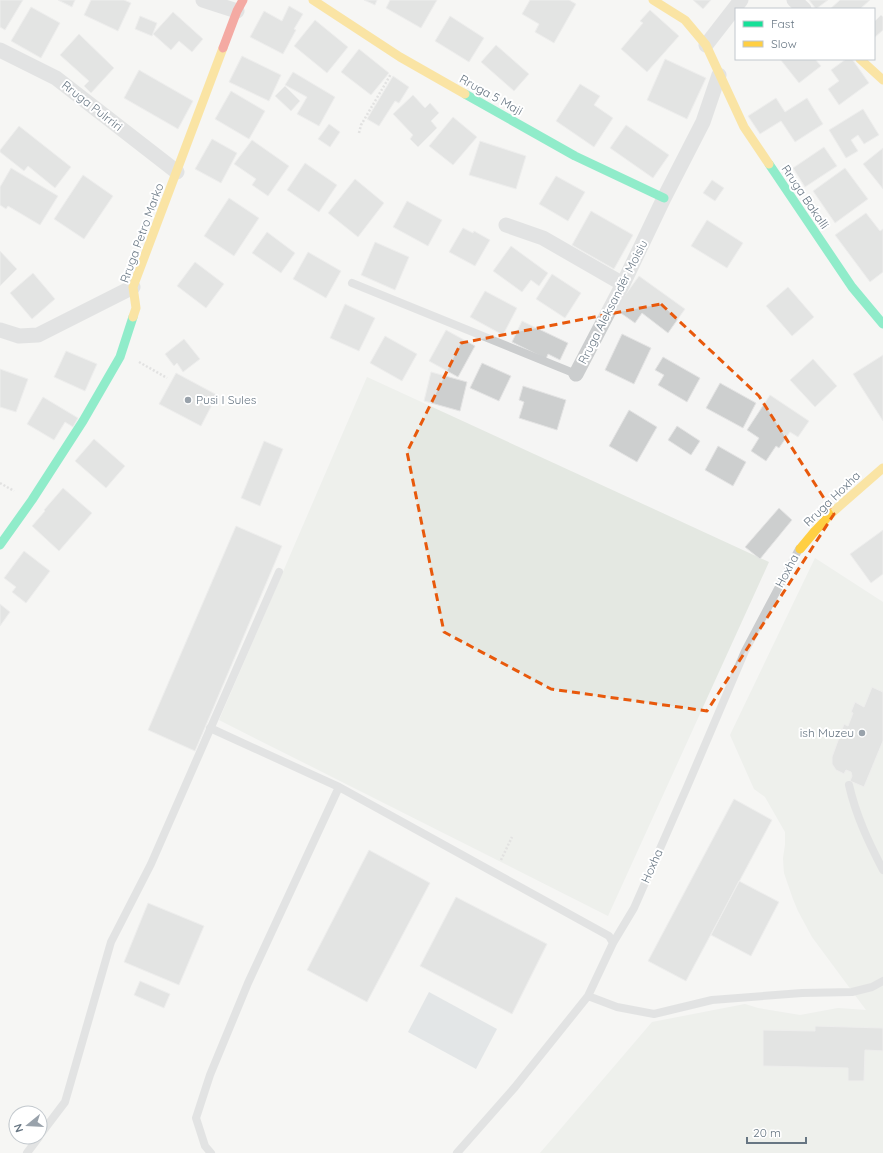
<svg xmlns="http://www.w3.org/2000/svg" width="883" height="1153" font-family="Quicksand,sans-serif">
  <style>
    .green { fill: #e4e8e2 }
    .water { fill: #cdd3d7 }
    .building { fill: #cdcfcf; stroke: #e4e4e4 }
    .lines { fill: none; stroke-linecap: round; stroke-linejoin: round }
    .path { stroke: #cacaca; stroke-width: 2.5; stroke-dasharray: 2 2; stroke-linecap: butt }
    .lane { stroke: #cbcdce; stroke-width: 8 }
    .street { stroke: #cbcdce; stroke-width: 15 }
    .fast { stroke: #16e098; stroke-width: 9 }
    .slow { stroke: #ffcf43; stroke-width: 9 }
    .jam { stroke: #f24e42; stroke-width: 9 }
    .marked { fill: none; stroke: #e8590c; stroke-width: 3; stroke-dasharray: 8 5; stroke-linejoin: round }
    .poi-dot { fill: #99a2ab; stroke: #fff; stroke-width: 1.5 }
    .labels { text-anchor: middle; stroke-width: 4; stroke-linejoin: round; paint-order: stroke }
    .street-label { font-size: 12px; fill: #677683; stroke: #fff }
    .poi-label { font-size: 12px; fill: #677683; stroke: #fff; text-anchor: start }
  </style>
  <rect width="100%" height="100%" fill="#f5f5f4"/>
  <path class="green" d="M367 377 769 562 608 916 219 720Z
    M815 558 883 602V1153H540L652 1022 745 1004 758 1008 800 1015 838 1008 866 1010 812 937 798 911 793 899 784 873 783 858 785 845V832L765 797 754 789 730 735Z"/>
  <path class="water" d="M429 992 497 1029 476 1069 408 1032Z"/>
  <path class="building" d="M0 0H23L5 30 0 27Z
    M58 0H75L72 7Z
    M91 0H124L131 3 118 31 84 15Z
    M364 0H377L375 5Z
    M390 0H437L421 28 386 8Z
    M530 0H569L576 4 554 43 535 32 539 24 522 14Z
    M693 0H711L703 9Z
    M809 0H828L816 9Z
    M840 0H870L860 9H830Z
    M289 6 303 14 294 29 296 30 283 54 250 37 264 11 282 21Z
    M31 7 60 23 41 58 11 41Z
    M650 10 679 36 647 72 621 49 643 23 640 21Z
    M173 12 203 39 192 52 179 41 171 50 153 34Z
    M881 15 883 17V30L874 38V22Z
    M140 16 157 23 152 36 135 29Z
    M450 16 484 38 469 62 435 41Z
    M315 20 348 47 327 73 294 46Z
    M79 34 114 68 91 93 84 86 89 81 60 55Z
    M496 45 529 74 514 91 481 62Z
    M359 49 389 73 371 95 341 72Z
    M242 56 281 75 269 101 229 82Z
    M665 59 706 78 687 119 647 100Z
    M780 59H815L821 66 799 83Z
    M846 59H852L869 83 839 105 828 89 839 81 831 70Z
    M139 70 193 101 178 129 124 98Z
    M293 72 335 97 319 126 297 114 307 97 285 85Z
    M393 76 409 87 399 103 395 101 379 126 367 119Z
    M580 84 600 96 594 105 613 118 594 147 556 121Z
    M285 86 300 101 291 111 275 96Z
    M231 91 265 111 249 139 215 119Z
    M413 95 425 108 430 103 439 113 431 121 437 128 418 147 410 139 413 135 393 114Z
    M776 98 785 112 807 98 823 124 795 142 781 121 760 134 748 116Z
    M863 109 879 135 864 144 858 135 851 140 858 151 846 158 829 130Z
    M453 117 477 137 453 165 429 146Z
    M329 124 340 132 330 147 318 139Z
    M626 125 669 155 653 178 610 148Z
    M19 126 71 167 55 188 28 166 24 171 0 152V150Z
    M212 139 237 153 221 183 195 169Z
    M252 140 289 166 268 196 252 185 256 179 234 164Z
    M480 141 526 156 516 189 469 175Z
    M824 147 837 166 805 187 793 168Z
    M883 148V189L863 164Z
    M305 163 337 185 319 212 287 190Z
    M11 168 58 196 40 225 8 206 6 209 0 205V187Z
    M845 168 868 199 835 223 813 191Z
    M83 175 113 196 84 239 54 219Z
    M556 176 585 192 568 221 539 204Z
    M355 179 384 203 358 237 328 213Z
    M712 180 724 188 715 201 703 193Z
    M229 198 259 218 234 256 204 236Z
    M407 201 442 220 428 246 393 227Z
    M591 211 633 235 614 269 572 245Z
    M866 213 880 231 883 229V272L870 282 835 235Z
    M707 220 743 243 727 268 691 246Z
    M463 228 473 233 474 231 490 240 475 266 449 252Z
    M267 232 295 253 281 273 252 253Z
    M375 242 409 257 395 290 361 275Z
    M511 246 548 273 539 286 531 280 522 292 493 271Z
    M0 251 17 269 0 286Z
    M308 252 341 271 326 298 293 279Z
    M195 262 224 284 206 308 177 286Z
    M33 273 55 299 32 319 10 293Z
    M552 274 581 293 565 318 536 299Z
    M639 276 685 309 668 333 642 313 635 323 615 309Z
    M788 287 814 317 792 336 766 306Z
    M485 291 517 308 503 335 470 317Z
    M345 304 375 318 359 351 330 338Z
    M522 321 568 343 560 360 548 354 546 359 512 342Z
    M446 330 475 346 458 377 429 361Z
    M622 334 651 348 634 384 605 370Z
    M385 336 417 354 402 381 370 363Z
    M184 339 200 359 183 372 177 363 174 366 165 354Z
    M66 351 97 364 85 391 54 377Z
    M883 355V421L853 374Z
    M663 357 700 378 687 402 658 385 664 375 655 370Z
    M813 359 837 386 815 407 790 380Z
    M482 363 511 376 499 401 470 388Z
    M0 369 28 379 16 412 0 407Z
    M431 372 467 382 460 411 424 401Z
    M176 373 217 395 201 426 159 404Z
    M720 383 756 403 743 428 706 408Z
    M523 386 566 400 557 430 519 418 524 402 519 400Z
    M770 395 809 421 798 437 790 432 779 448 776 446 766 461 751 451 759 438 747 430Z
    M43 397 78 418 73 427 65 422 54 440 27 424Z
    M629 410 657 427 637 462 609 446Z
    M677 426 700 441 691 455 668 440Z
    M94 439 125 466 106 488 75 461Z
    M264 441 283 449 260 506 241 498Z
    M718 446 746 462 733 486 705 470Z
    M63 488 92 513 59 551 32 526 45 511 44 510Z
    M779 508 792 520 760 559 745 547Z
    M236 526 282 546 195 751 148 730Z
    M883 530V574L871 583 850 554Z
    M24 551 50 571 26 603 12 592 16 587 4 578Z
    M0 604 10 612 0 626Z
    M872 687 883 692V741L864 787 850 781 852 776 851 772 846 770 844 774 836 770 832 764V757L844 724 848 726 853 713 851 712 855 702 864 707Z
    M734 799 772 820 686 981 648 961Z
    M369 850 430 883 367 1002 307 970Z
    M739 881 779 902 751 956 711 935Z
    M456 897 547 944 512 1014 420 966Z
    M148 903 204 926 179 985 124 962Z
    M140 981 170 994 164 1008 134 995Z
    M815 1026 883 1028V1051L865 1050 864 1081H848V1068L763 1066V1030L815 1031Z"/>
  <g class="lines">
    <path class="path" d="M359 133 361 125 391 74
      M139 362 167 378
      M0 483 14 491
      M501 860 512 837"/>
    <path class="lane" d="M352 283 576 374
      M210 728 339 787 609 936 613 943
      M849 785C856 816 869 843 883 870
      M588 996 617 1007 654 1014 712 1000 802 993 852 992 872 987 883 981
      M40 1135 65 1102 111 942 151 864 279 572
      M27 1153 39 1137
      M211 1153 205 1146 196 1118 210 1075 248 983 339 787
      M457 1153 515 1087 588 996 613 943 634 908 687 787 745 651 799 549"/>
    <path class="street" d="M203 0 237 11
      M794 0 804 9
      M706 45 741 0
      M0 50 56 78 177 172
      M506 225 543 238 623 284
      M0 330 19 336 38 335 133 287
      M576 374 623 284 664 198 703 122 719 75"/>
    <path class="fast" d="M465 94 575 156 664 198
      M769 164 852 287 883 324
      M0 545 32 500 83 421 120 357 133 317"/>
    <path class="slow" d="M313 0 400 57 465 94
      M653 0 685 20 706 45 744 127 769 164
      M860 59 883 80
      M133 317 136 308 133 287 223 48
      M800 549 815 531 835 510 883 468"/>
    <path class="jam" d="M223 48 237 11 243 0"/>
  </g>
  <path d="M0 0H883V1153H0ZM661 304 759 396 834 514 707 711 551 689 444 632 407 452 461 343Z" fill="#f5f5f4" fill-opacity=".55" fill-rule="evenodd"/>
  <path class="marked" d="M661 304 759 396 834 514 707 711 551 689 444 632 407 452 461 343Z"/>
  <g class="poi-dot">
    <circle cx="188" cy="400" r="4"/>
    <circle cx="862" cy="733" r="4"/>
  </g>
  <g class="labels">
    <g class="street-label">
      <text transform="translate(491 95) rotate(29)" y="4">Rruga 5 Maji</text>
      <text transform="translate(92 106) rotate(38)" y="4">Rruga Pulrriri</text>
      <text transform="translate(805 197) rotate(56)" y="4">Rruga Bakalli</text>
      <text transform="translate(142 233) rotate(-70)" y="4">Rruga Petro Marko</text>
      <text transform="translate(613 302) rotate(-63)" y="4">Rruga Aleksandër Moisiu</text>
      <text transform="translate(832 499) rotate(-44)" y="4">Rruga Hoxha</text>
      <text transform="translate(787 571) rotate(-62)" y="4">Hoxha</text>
      <text transform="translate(652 866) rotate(-66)" y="4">Hoxha</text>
    </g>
    <g class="poi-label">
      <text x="196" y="404">Pusi I Sules</text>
      <text x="854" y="737" text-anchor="end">ish Muzeu</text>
    </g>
  </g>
  <rect x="735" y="8" width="140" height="52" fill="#ffffff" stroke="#c2c8cd"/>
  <rect x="743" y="21" width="20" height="6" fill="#16e098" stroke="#c2c8cd"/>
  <text x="771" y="28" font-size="12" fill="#677683">Fast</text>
  <rect x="743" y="41" width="20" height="6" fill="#ffcf43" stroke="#c2c8cd"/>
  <text x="771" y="48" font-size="12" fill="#677683">Slow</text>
  <g transform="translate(28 1125) rotate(252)"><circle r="19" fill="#ffffff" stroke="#c2c8cd"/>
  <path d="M0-3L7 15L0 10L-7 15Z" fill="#99a2ab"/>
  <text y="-6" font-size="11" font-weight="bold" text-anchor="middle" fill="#677683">N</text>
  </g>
  <path d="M747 1137v6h59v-6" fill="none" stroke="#677683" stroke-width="2"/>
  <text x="753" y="1137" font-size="12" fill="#677683" stroke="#ffffff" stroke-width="3" paint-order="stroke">20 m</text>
</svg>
